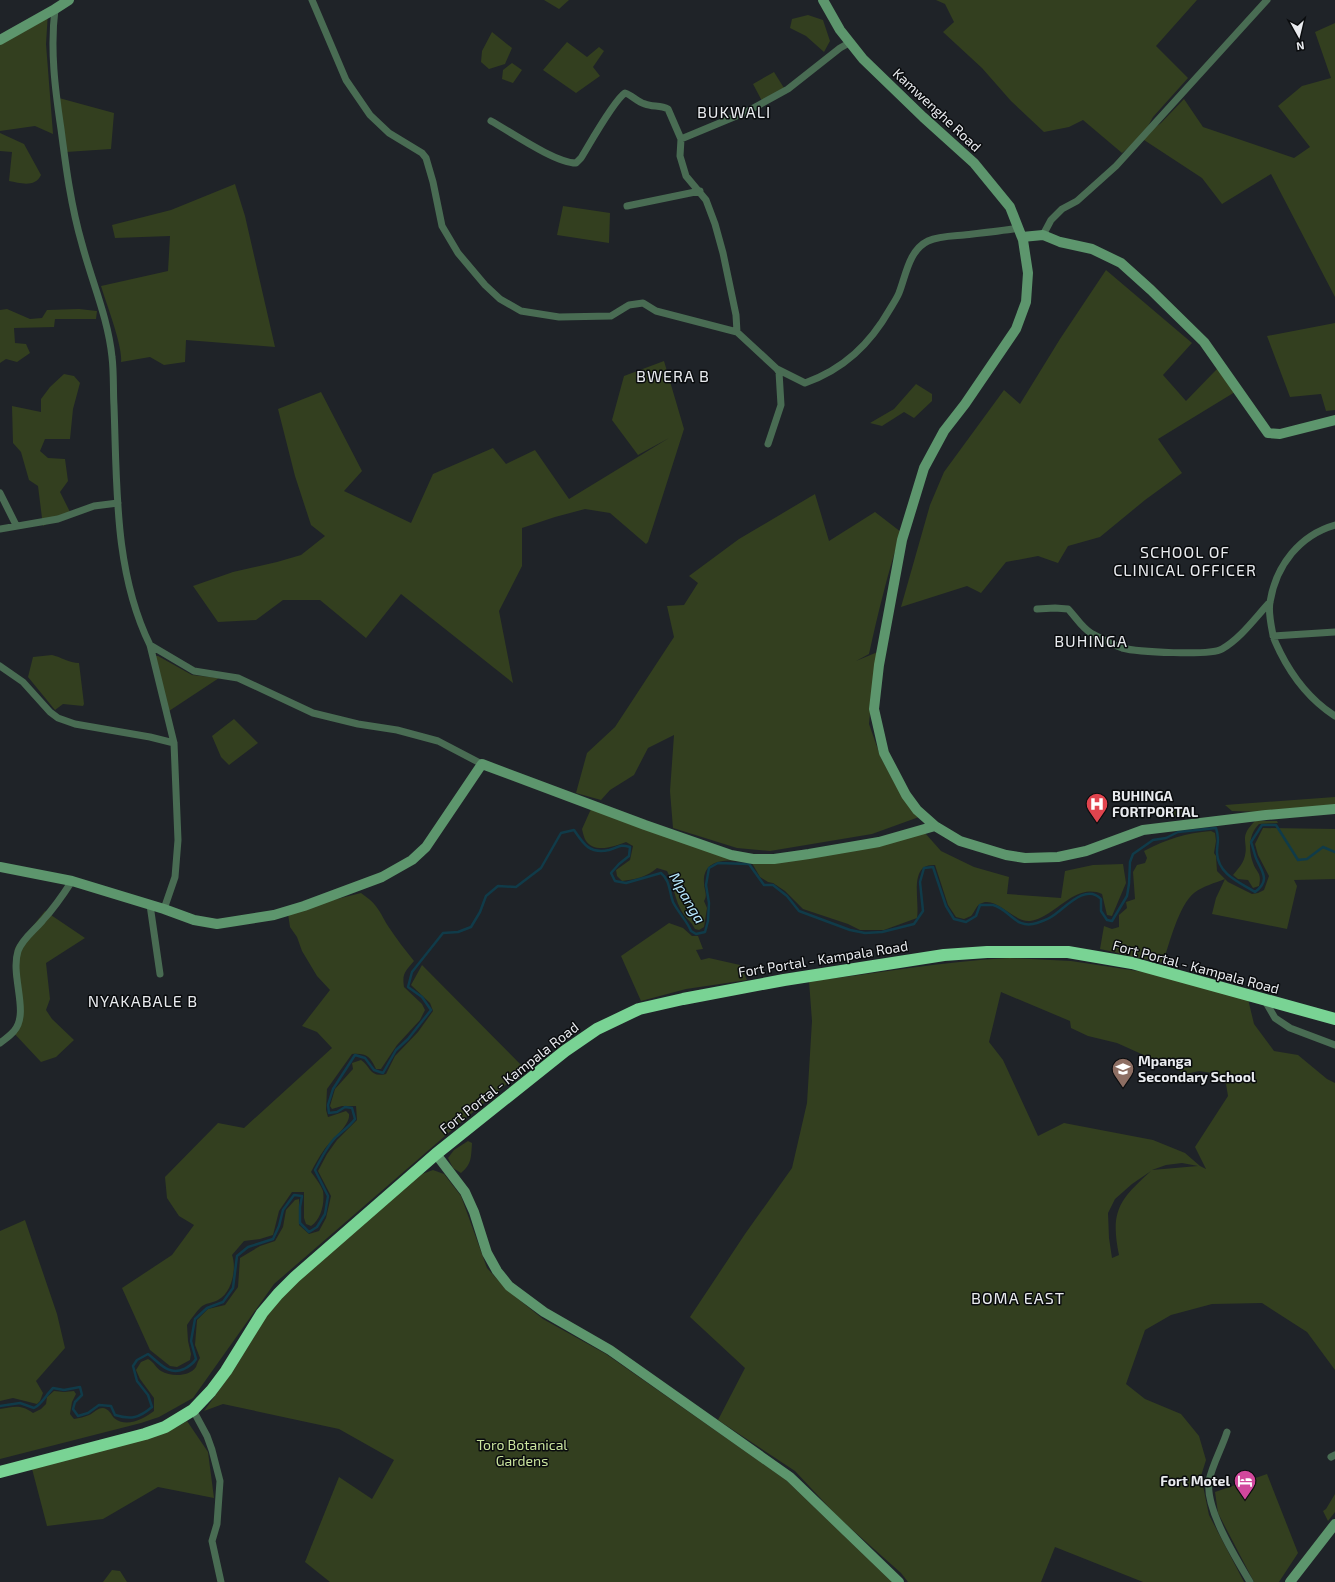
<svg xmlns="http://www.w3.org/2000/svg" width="1335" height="1582" font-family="'Exo 2',sans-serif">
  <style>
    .green { fill: #333f1f; fill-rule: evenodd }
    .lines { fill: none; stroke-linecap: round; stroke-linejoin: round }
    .stream { stroke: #103b49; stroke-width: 2.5 }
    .street { stroke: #496c53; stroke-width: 7 }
    .secondary { stroke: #5d966d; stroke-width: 10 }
    .highway { stroke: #79d394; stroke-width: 12 }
    .labels { text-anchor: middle; stroke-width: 3; stroke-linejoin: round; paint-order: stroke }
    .street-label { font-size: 14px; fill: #e9ebef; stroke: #0a0c0e }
    .poi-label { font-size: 14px; font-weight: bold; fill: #e9ebef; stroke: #0a0c0e; text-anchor: start }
    .park-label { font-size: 14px; fill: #cae49e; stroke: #0a0c0e }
    .water-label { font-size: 15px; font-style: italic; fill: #b8e9fd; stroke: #0a0c0e }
    .quarter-label { font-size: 16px; letter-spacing: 1px; fill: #e9ebef; stroke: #0a0c0e }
  </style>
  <rect width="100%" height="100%" fill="#1f2328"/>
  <path class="green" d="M544 0H569L559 9Z
    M936 0H1197L1156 46 1188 78 1153 117 1142 137 1161 123 1184 99 1203 127 1294 158 1310 147 1278 106 1302 86 1331 78 1315 32 1335 23V297L1271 174 1222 204 1202 178 1141 138 1122 153 1083 120 1069 127 1044 132 1011 101 982 68 943 32 954 22 945 4Z
    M48 12 46 44 53 134 35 126 0 131V36Z
    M808 15 823 20 830 41 824 52 806 36 790 28 792 19Z
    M492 32 512 48 505 64 489 69 481 62 482 51Z
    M567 42 587 57 599 47 604 51 593 67 600 76 576 93 543 70Z
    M512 63 522 70 513 83 502 79 503 70Z
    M774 72 784 88 762 101 753 84Z
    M59 98 114 113 111 149 66 152Z
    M0 133 24 144 41 175C35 188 20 183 9 181L12 152 0 151Z
    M235 184 245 216 275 347 186 340 185 362 164 365 150 357 121 362C123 346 106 303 101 286L168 271 170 236 115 238 112 225 171 210Z
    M563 206 610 213 609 243 557 235Z
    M1106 270 1192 343 1163 375 1186 401 1217 369 1235 392 1158 439 1182 473 1145 500 1100 537 1068 546 1058 563 1038 556 1006 562 981 593 967 586 901 607 930 505 944 472 1004 390 1020 404 1060 339Z
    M7 309 30 319 42 318 47 310 79 309 97 311 96 319H55L54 327 14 328 15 343 26 344 30 353 17 362 6 359 0 363V310Z
    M1335 323V410L1326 411 1321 394 1290 397 1267 336Z
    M664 361 684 429 648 542 646 544 610 513 585 509 555 517 522 528V566L499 611 513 683 401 594 366 638 320 600H283L256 620 218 622 193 586 233 572 277 562 301 555 325 536 311 525 295 476 278 409 321 392 362 471 344 491 411 523 433 474 493 448 506 464 535 450 569 499 669 438 638 455 612 420 624 376Z
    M64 374 74 376 80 383 73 409 70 439H45L40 451 48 458 65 459 68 481 60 492 70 512 43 526 38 486 29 480 21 452 13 443 12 406 41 412V399L50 387Z
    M916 384 932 394V401L914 418 904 412 882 426 870 423 894 409Z
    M815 494 829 541 875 512 901 532C888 572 878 613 869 654L856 661 880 651 872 691 869 724 881 758 895 784 919 817 872 834 770 851 737 848 673 828 670 791 674 735 648 748 634 775 610 790 601 800 576 793 587 753 615 727 674 637 667 606 684 605 698 583 689 576 739 539Z
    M52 655C61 657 69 663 79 663L84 704 83 706 63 704 55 710 28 677 33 657Z
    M155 656H158L192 675 219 678 169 711Z
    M234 719 258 743 229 765 221 757 212 736Z
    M1335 797V806L1262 812 1232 811 1225 805Z
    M591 809 699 847 774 858 925 833 941 851 974 867 1009 877 1007 894 1061 898 1065 871 1093 865 1123 864 1126 883 1112 916 1107 915 1102 894C1074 882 1055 918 1030 921 1014 923 995 894 980 904 976 906 974 913 971 916L964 919 956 917 948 905 935 865C908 863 920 901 917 918L884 930H860L848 924 803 909 785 891 773 883 768 882 760 877 752 863C733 859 702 856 704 883 704 890 708 895 704 901L707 908 704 927 699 930 695 929C691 921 684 917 680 908 674 896 673 882 667 871L657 868C647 877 636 879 622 881L617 876 616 870 630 860 633 846 626 842C615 846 595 854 586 841 584 838 583 833 582 829Z
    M1184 809 1187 814 1159 818 1155 812Z
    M1255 821H1277L1278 823 1259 824C1249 834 1248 849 1253 863 1257 874 1262 872 1259 886L1253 888 1248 880 1238 879 1233 875C1236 871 1242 865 1244 859 1250 841 1237 839 1255 821Z
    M1263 828 1335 829V879L1294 880 1297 886 1287 929 1212 914 1216 898 1225 879C1215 883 1203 886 1194 893 1179 905 1169 944 1163 963L1100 949 1104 926 1112 929 1119 927V915L1127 908 1126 902 1135 899 1133 872 1137 865 1145 863 1147 858 1144 851C1167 839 1186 833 1211 831L1215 833 1216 841 1214 853 1216 856 1217 871 1228 882 1252 894 1258 893 1264 890 1269 876 1258 855 1255 844Z
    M361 893C378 905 378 909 388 926 396 938 405 950 414 961 405 972 402 973 404 987L422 1004 425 1010 420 1020 397 1045 381 1069H376C370 1056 366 1053 352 1054L327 1089 326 1110 328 1117 346 1111 349 1114C351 1125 330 1141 324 1150 319 1157 315 1164 311 1172 315 1177 321 1185 323 1191 325 1203 321 1220 311 1226L306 1224 304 1218V1192H292L279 1211 273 1235 260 1239 244 1241 232 1255C237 1268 232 1293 218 1300 213 1303 205 1303 201 1307 196 1312 191 1319 187 1325L188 1341 191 1354 190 1360 177 1367 170 1366 150 1350 122 1288 172 1255 194 1225 179 1216 167 1198 165 1177 218 1123 244 1128 332 1048 317 1032 302 1026 330 990 317 976 302 951 297 937 290 927 288 914 317 904Z
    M45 911 85 938 46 963 50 999 46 1010 52 1019 74 1040 56 1057 41 1062 11 1030 23 1013 13 975 15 948Z
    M669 923 683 928 692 936H698L703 949 696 950 701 960 709 958 740 965 747 980 686 989 641 1001 621 956Z
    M1010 958 1071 961 1151 973 1248 999 1254 1024 1274 1051 1298 1055 1327 1079 1335 1083V1370L1307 1332 1262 1303 1212 1304 1171 1315 1145 1330 1126 1384 1145 1399 1181 1414 1199 1436 1206 1460 1201 1476 1209 1515 1244 1582H1143L1055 1547 1041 1582H908L901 1573 838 1517 795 1471 718 1420 745 1368 690 1317 745 1234 792 1168 807 1103 812 1021 809 981C876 974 943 961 1010 958ZM1001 992 1070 1021 1071 1028 1088 1036 1117 1043 1186 1074 1199 1071 1212 1073 1226 1084 1228 1096 1195 1147 1206 1169 1200 1166 1185 1153 1153 1140 1064 1123 1038 1136 1003 1060 989 1042ZM1182 1163 1198 1166 1152 1170 1166 1165ZM1151 1171C1119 1200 1110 1211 1119 1255L1112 1258 1109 1238 1108 1213 1115 1199 1132 1184Z
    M422 965 525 1069 460 1123 274 1284 193 1398 159 1417 141 1423 0 1459V1409C14 1407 20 1404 33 1413L41 1409 46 1404 47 1397 54 1391 64 1392 74 1391 76 1394 72 1402 70 1414 74 1419C79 1418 85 1417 89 1415 94 1413 97 1408 103 1408 109 1409 111 1414 114 1418 126 1428 144 1419 154 1411V1398L140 1379 136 1370 141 1362 148 1359C154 1362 156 1368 161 1371 171 1377 189 1377 196 1367 197 1364 198 1361 200 1358L195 1345 197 1320 208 1309 225 1305 238 1287 240 1258 260 1246 275 1241 283 1227 286 1210 295 1200 299 1199V1225L309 1234 319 1231 326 1218 331 1196 318 1171 327 1154 337 1140 357 1120 356 1106H342L332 1109 330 1106 335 1089 353 1069 352 1063 361 1060C371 1067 370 1078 386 1074L395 1056 418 1032 433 1011 430 1003 411 985Z
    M468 1141 472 1143C471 1157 472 1164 461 1173L453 1168 448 1158 454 1150Z
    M433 1170 444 1174 461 1196 487 1268 507 1290 543 1319 606 1354 786 1480 892 1582H330L305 1562 339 1477 372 1499 394 1460 339 1429 223 1404 204 1411 235 1368 267 1315 288 1288 369 1215 422 1174Z
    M25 1220 57 1314 65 1348 36 1381 43 1393 40 1401 37 1404 13 1398 0 1401V1231Z
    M187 1421 208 1452 214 1498 158 1487 103 1519 47 1526 31 1465 72 1456 177 1427Z
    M1267 1474 1298 1553 1279 1582H1254L1218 1513 1215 1492Z
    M1335 1494V1512L1328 1521 1323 1511 1326 1509Z
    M112 1570 120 1571 127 1582H103Z"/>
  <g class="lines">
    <path class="stream" d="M0 1406 20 1403 34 1408C42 1404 46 1395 53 1388L64 1390 80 1387 82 1395 75 1402 73 1409 78 1416 88 1413 99 1405 111 1406 115 1415C131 1420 139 1418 152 1407L148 1395 137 1381 133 1366 137 1360 148 1354C160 1363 168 1376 184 1369 190 1366 193 1364 196 1359L191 1341 195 1319 207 1308 223 1302 233 1288 237 1256 248 1247 273 1239 279 1226 283 1210 294 1195 302 1196 300 1207V1223L309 1232 317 1227 325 1214 328 1196 315 1170C321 1159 326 1148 334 1139 341 1132 349 1127 355 1119L352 1108 345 1107 337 1112 329 1113 328 1105 333 1089 355 1055 365 1058 374 1070 383 1073 396 1050 408 1039 431 1010 422 997 408 987 412 972 443 933 458 932 471 927 480 912 486 896 498 886 516 887 541 868 561 833 574 830C584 845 590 854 609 850 620 847 618 844 630 847L629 856 619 864 611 873 615 881 626 883 661 873C670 880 669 891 673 902 678 912 687 921 691 931L696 934 705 932 708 921 709 903 706 885 709 868 718 863 749 864 764 885H773L787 896 799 911 850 930 865 933 882 932 914 924 923 911 920 882 924 868 933 867 946 906 954 919 966 922 976 916 980 905C984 905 989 905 993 905 1010 909 1015 930 1037 923 1043 921 1049 919 1054 915 1066 907 1086 883 1101 899V911L1107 920 1112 921 1127 896 1129 884 1130 862 1133 854 1153 840 1166 838 1178 832 1216 828C1220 840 1217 841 1217 853 1218 874 1239 882 1255 892 1271 880 1262 872 1256 858 1254 853 1253 847 1251 842L1262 825H1276L1298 860 1307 859 1323 847 1335 852"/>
    <path class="street" d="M312 0 346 80 370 115 389 133 422 153 426 158 433 182 442 226 458 253 485 285 500 299 521 311 559 317 611 316 629 305 643 303 656 311 737 332 777 369 779 372 781 405 768 444
      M55 9C50 49 55 89 61 129 66 168 71 206 82 244 92 282 108 318 112 357 114 373 113 390 114 406 117 485 114 572 150 645L174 743 178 840 175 877 164 909
      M491 121C511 132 555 163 576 163L581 158C589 145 614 100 625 93 632 95 637 102 645 104 652 107 661 105 668 109L681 139 680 156 686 176 706 200 715 224 723 253 736 315 737 332
      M681 139 746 112 788 89 840 48 849 43
      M627 206 700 191
      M1043 235 1051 220 1062 209 1077 201 1116 166 1267 0
      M777 369 805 383C844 369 870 344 890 309 893 304 897 298 899 293 906 275 909 250 928 241 939 236 953 236 964 235 982 233 1001 231 1019 228
      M0 493 16 525
      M1335 525C1300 535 1276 565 1270 602 1268 612 1271 625 1273 635 1274 641 1278 647 1280 652 1293 678 1310 700 1335 716
      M0 529 58 519 94 506 118 503
      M1037 609 1055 608 1068 609C1075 616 1082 628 1091 633 1100 638 1112 645 1122 648 1137 652 1210 656 1222 649 1241 638 1255 618 1270 602
      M1273 636 1335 632
      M150 645 194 671 238 678 313 713 358 724 397 730 438 741 482 764
      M0 666 23 682 50 712 58 718 75 724 150 737 174 743
      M150 905 160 974
      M1264 999 1275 1018 1290 1028 1335 1045
      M0 1043C5 1039 10 1036 14 1031 30 1013 10 976 18 951 22 939 35 930 43 920 54 908 63 895 72 881
      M193 1410 207 1436 212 1450 220 1481 217 1524 212 1541 221 1582
      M1227 1432C1222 1448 1212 1465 1209 1481 1205 1509 1236 1558 1250 1582
      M1331 1457 1335 1455"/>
    <path class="secondary" d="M823 0 840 30 863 59 923 117 974 163 1010 207 1023 240 1028 273 1026 302 1016 329 965 404 944 431 924 468 902 540 879 665 874 709 884 753 906 795 917 810 935 826 960 841 1006 855 1025 858 1058 857 1086 851 1143 830 1266 815 1335 809
      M0 40 55 9 69 0
      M1022 237 1043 235 1060 242 1092 249 1121 263 1151 290 1204 342 1268 433 1280 434 1335 420
      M0 867 72 881 164 909 194 920 217 924 274 915 304 906 382 877 412 860 426 847 482 764 645 825 731 855 753 859H774L809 854 879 842 935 826
      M436 1154 465 1192 474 1212 487 1253 497 1271 509 1286 544 1312 610 1350 790 1477 899 1582
      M1290 1582 1335 1524"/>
    <path class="highway" d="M0 1472 145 1434 165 1427 193 1410 211 1391 226 1371 262 1313 278 1294 295 1277 436 1154 565 1051 597 1029 639 1009 683 999 784 980 944 955 987 952H1068L1132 963 1335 1019"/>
  </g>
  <defs>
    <g id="hospital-pin" transform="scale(1.15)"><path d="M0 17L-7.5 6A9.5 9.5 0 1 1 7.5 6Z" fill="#e0444e" stroke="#0a0c0e"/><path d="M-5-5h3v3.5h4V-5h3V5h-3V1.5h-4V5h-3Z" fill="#fff"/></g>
    <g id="school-pin" transform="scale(1.15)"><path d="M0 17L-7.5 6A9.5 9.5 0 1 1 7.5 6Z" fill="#8d6e63" stroke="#0a0c0e"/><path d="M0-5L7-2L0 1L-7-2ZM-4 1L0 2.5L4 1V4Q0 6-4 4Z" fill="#fff"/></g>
    <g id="hotel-pin" transform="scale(1.15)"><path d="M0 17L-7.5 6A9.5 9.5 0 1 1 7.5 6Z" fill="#d1479c" stroke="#0a0c0e"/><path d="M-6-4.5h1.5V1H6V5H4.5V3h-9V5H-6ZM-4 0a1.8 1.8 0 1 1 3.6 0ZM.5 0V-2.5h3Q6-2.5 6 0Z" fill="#fff"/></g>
  </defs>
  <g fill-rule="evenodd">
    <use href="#hospital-pin" x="1097" y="804"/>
    <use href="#school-pin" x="1123" y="1069"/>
    <use href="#hotel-pin" x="1245" y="1481"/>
  </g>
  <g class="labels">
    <g class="street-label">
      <text transform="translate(937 110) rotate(43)" y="5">Kamwenghe Road</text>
      <text transform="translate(823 959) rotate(-9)" y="5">Fort Portal - Kampala Road</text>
      <text transform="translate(1196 967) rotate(15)" y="5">Fort Portal - Kampala Road</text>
      <text transform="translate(509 1078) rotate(-38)" y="5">Fort Portal - Kampala Road</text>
    </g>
    <g class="poi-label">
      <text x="1112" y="801">BUHINGA<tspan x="1112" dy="16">FORTPORTAL</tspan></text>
      <text x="1138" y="1066">Mpanga<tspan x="1138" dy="16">Secondary School</tspan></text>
      <text x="1230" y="1486" text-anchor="end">Fort Motel</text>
    </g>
    <g class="park-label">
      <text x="522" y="1450">Toro Botanical<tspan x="522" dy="16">Gardens</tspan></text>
    </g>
    <g class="water-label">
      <text transform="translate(687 898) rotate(60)" y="5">Mpanga</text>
    </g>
    <g class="quarter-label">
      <text x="734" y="118">BUKWALI</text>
      <text x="673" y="382">BWERA B</text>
      <text x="1185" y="558">SCHOOL OF<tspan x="1185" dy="18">CLINICAL OFFICER</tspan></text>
      <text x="1091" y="647">BUHINGA</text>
      <text x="143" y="1007">NYAKABALE B</text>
      <text x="1018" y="1304">BOMA EAST</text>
    </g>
  </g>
  <g transform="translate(1299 36) rotate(172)" stroke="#0a0c0e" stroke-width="3" paint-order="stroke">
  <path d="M0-3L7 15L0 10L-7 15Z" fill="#e9ebef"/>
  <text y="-6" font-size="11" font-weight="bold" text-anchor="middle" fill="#e9ebef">N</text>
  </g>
</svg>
